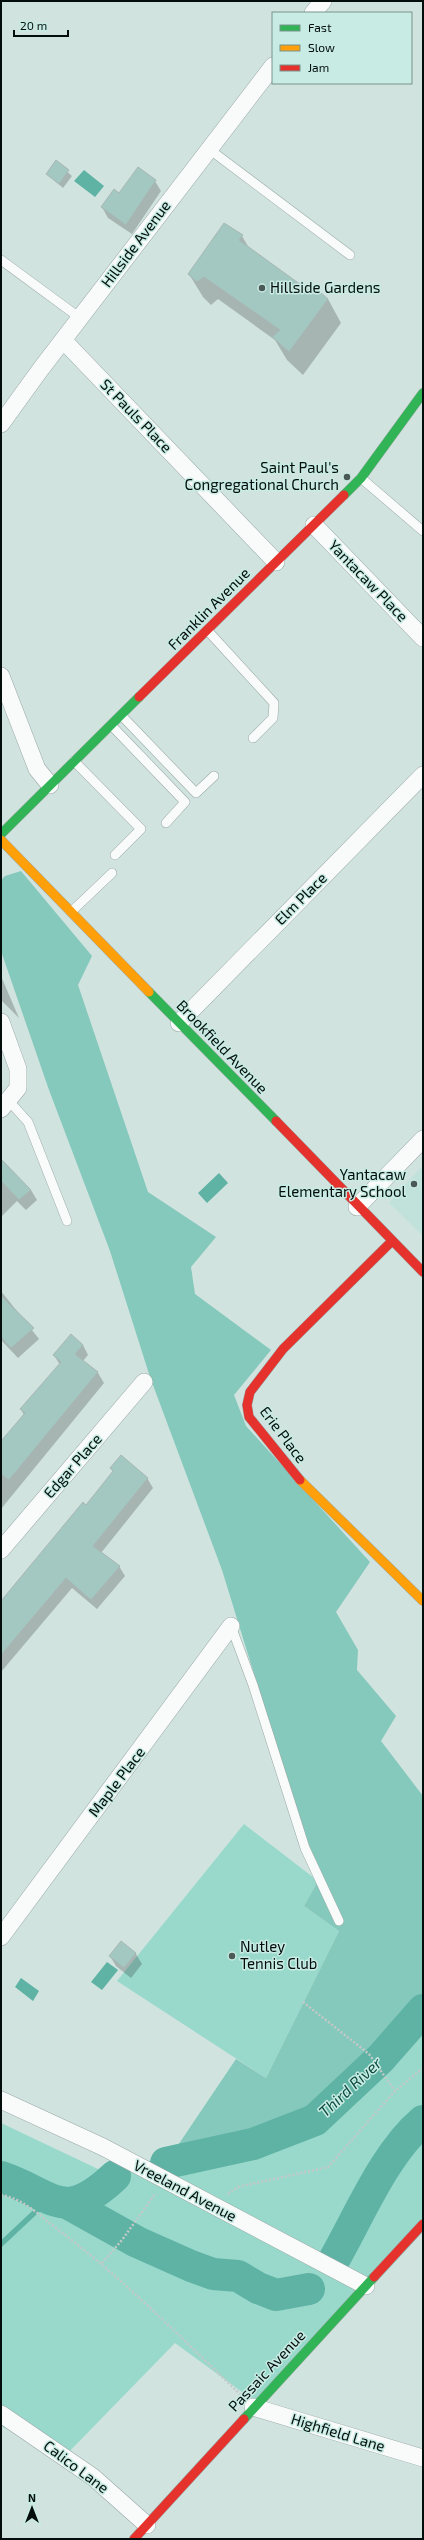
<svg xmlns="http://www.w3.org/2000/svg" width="424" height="2540" font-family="'Exo 2',sans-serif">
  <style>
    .built { fill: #c1e2db }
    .green { fill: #99d9cc }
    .forest { fill: #85c8bc }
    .water { fill: #5eb3a4 }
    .shadow { fill: #0003 }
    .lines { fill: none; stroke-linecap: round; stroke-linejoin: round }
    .stream { stroke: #5eb3a4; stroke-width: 5.5 }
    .river { stroke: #5eb3a4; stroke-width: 32 }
    .building { fill: #a3c8c1; stroke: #a8b7b4 }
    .lane-casing { stroke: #9aa8a5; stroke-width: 10 }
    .street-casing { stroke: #9aa8a5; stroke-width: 18 }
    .fast-casing { stroke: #9aa8a5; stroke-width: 10 }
    .slow-casing { stroke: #9aa8a5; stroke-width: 10 }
    .jam-casing { stroke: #9aa8a5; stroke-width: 10 }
    .path { stroke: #c4c9c8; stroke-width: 2.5; stroke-dasharray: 2 2; stroke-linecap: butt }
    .lane { stroke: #f8fbfa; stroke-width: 9 }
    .street { stroke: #f8fbfa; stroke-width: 17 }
    .fast { stroke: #30b455; stroke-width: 9 }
    .slow { stroke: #ff9f0a; stroke-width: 9 }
    .jam { stroke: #e5322d; stroke-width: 9 }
    .poi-dot { fill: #4b5956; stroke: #c8ebe3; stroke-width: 1.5 }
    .labels { text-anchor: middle; stroke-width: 3; stroke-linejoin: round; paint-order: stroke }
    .street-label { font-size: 15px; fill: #030e0c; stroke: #c8ebe3 }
    .poi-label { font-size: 15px; fill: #030e0c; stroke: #c8ebe3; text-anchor: start }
    .water-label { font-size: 16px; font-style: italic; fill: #0b4b41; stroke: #c8ebe3 }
  </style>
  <rect width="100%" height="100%" fill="#d0e3df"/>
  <path class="built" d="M423 1165V1236L389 1203Z"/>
  <path class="green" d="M244 1824 318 1881 304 1906 339 1931 266 2078 117 1981Z
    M423 2019V2232L261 2406 175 2343 63 2458 1 2426V2123L98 2169 253 2144 315 2120Z"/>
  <path class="forest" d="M21 871 92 956 78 985 148 1192 216 1237 191 1267 195 1294 271 1350 234 1395 246 1426 370 1562 336 1612 358 1650 357 1670 396 1716 381 1741 423 1796V2010L381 2058 315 2120 253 2144 166 2163 236 2059 266 2078 339 1931 304 1906 318 1881 222 1570 150 1377 110 1251 49 1090 1 951V880L5 876Z"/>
  <path class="water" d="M84 170 104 186 95 197 74 181Z
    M219 1173 228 1183 207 1203 198 1193Z
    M107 1962 118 1970 102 1990 91 1982Z
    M21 1978 39 1991 33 2001 15 1987Z"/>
  <path class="shadow" d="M56 162 72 176 63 188 47 174Z
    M155 181 161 191 132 234 108 218 102 207 119 194Z
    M242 236 249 248 308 292 328 299 341 323 303 375 287 360 275 340 218 299 211 305 203 297 189 274Z
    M1 976 19 1018 1 1000Z
    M1 1170 31 1190 37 1200 26 1210 17 1201 1 1217Z
    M1 1291 39 1339 18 1358 1 1340Z
    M83 1345 88 1355 83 1361 98 1373 104 1383 1 1509V1442L24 1415 21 1409 60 1365 54 1355Z
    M111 1468 147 1478 153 1488 101 1553 119 1566 125 1576 97 1609 72 1588 1 1672V1601L83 1504 86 1506 113 1472Z
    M121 1943 136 1954 142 1964 131 1978 116 1966 110 1956Z"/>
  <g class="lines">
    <path class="stream" d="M1 2244 48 2200"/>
    <path class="river" d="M166 2163 253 2144 315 2120 381 2058 423 2010
      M1 2177C54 2195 63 2225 115 2176
      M69 2204 137 2242 191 2266 213 2274 238 2276 258 2288 276 2295 309 2289
      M335 2258C360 2214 385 2153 423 2121"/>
  </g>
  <path class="building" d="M56 160 69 170 59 184 46 174Z
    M138 167 156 180 126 225 101 207 114 189 119 193Z
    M224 223 243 235 239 240 308 290 312 285 328 299 289 352 272 337 280 330 204 277 197 282 188 274Z
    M1 1159 31 1190 19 1200 1 1181Z
    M1 1296 34 1328 11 1348 1 1337Z
    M71 1334 83 1345 75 1354 98 1372 9 1480 1 1474V1441L25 1413 20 1409 61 1362 53 1355Z
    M121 1455 148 1478 93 1546 120 1566 91 1600 66 1578 1 1655V1601L83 1502 86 1505 113 1471 110 1468Z
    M121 1941 136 1953 124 1968 109 1956Z"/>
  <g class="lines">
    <g class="lane-casing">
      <path id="lane" d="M209 149 350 255
        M1 260 80 318
        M361 478 423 531
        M208 631 274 703 273 718 253 738
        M121 715 196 793 214 776
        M111 725 185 802 166 823
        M74 761 141 829 115 855
        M71 912 112 873
        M9 1101 28 1122 67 1221
        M231 1626 253 1685 305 1848 339 1921"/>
    </g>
    <g class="street-casing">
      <path id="street" d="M313 13 323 1
        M63 340 276 562
        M1 424 40 370 273 66
        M314 525 423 638
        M1 676 37 769 50 785
        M1 1022 18 1069V1088L1 1109
        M179 1023 423 775
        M357 1207 423 1139
        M1 1550 144 1382
        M1 1937 231 1626
        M1 2100 103 2147 366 2286
        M253 2407 423 2458
        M1 2414 93 2477 147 2525"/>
    </g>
    <g class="fast-casing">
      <path id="fast" d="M344 495 361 478 423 393
        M1 834 139 697
        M149 992 276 1121
        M244 2419 374 2277"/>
    </g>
    <g class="slow-casing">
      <path id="slow" d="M1 840 149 992
        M300 1480 423 1601"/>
    </g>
    <g class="jam-casing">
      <path id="jam" d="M139 697 344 495
        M276 1121 423 1272
        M300 1480 249 1417 247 1405 250 1392 283 1349 391 1242
        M374 2277 423 2224
        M134 2539 244 2419"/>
    </g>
    <path class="path" d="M303 2002 369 2054 395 2091
      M228 2194 238 2187 328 2167 395 2091 423 2068
      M1 2195C24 2199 39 2215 57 2229 123 2278 180 2337 240 2394
      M102 2263 122 2240 155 2194"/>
    <use href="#lane" class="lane"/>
    <use href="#street" class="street"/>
    <use href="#fast" class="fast"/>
    <use href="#slow" class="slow"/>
    <use href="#jam" class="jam"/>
  </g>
  <g class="poi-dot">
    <circle cx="262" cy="288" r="4"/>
    <circle cx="347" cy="477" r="4"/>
    <circle cx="414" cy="1184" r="4"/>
    <circle cx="232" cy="1956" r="4"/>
  </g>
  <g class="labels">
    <g class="street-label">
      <text transform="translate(136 244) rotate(-53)" y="5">Hillside Avenue</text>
      <text transform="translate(136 416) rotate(46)" y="5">St Pauls Place</text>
      <text transform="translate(368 581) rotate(46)" y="5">Yantacaw Place</text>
      <text transform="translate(209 609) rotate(-45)" y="5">Franklin Avenue</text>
      <text transform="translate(301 899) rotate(-45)" y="5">Elm Place</text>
      <text transform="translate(222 1047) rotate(46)" y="5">Brookfield Avenue</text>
      <text transform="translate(283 1435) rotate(53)" y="5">Erie Place</text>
      <text transform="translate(73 1466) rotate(-49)" y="5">Edgar Place</text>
      <text transform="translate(117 1782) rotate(-53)" y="5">Maple Place</text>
      <text transform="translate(185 2191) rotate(28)" y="5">Vreeland Avenue</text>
      <text transform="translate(267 2371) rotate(-47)" y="5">Passaic Avenue</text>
      <text transform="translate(338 2433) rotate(17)" y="5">Highfield Lane</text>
      <text transform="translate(76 2467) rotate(37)" y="5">Calico Lane</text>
    </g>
    <g class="poi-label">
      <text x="270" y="293">Hillside Gardens</text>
      <text x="339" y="473" text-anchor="end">Saint Paul's<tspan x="339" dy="17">Congregational Church</tspan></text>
      <text x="406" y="1180" text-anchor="end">Yantacaw<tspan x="406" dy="17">Elementary School</tspan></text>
      <text x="240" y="1952">Nutley<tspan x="240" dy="17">Tennis Club</tspan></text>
    </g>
    <g class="water-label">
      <text transform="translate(350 2087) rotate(-43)" y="6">Third River</text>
    </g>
  </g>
  <rect width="424" height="2540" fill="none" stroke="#030e0c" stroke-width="4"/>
  <rect x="272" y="12" width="140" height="72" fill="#c8ebe3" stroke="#79938d"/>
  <rect x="280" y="25" width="20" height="6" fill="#30b455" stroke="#79938d"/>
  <text x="308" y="32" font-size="12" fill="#030e0c">Fast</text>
  <rect x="280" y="45" width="20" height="6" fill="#ff9f0a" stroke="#79938d"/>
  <text x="308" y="52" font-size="12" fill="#030e0c">Slow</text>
  <rect x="280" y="65" width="20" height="6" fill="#e5322d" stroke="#79938d"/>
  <text x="308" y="72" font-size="12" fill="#030e0c">Jam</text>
  <g transform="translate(32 2508)" stroke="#c8ebe3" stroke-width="3" paint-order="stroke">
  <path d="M0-3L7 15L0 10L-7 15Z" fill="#030e0c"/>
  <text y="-6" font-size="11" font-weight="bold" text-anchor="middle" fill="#030e0c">N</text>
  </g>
  <path d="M14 30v6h54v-6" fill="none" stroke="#030e0c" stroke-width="2"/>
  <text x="20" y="30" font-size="12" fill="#030e0c" stroke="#c8ebe3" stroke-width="3" paint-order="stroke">20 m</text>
</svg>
